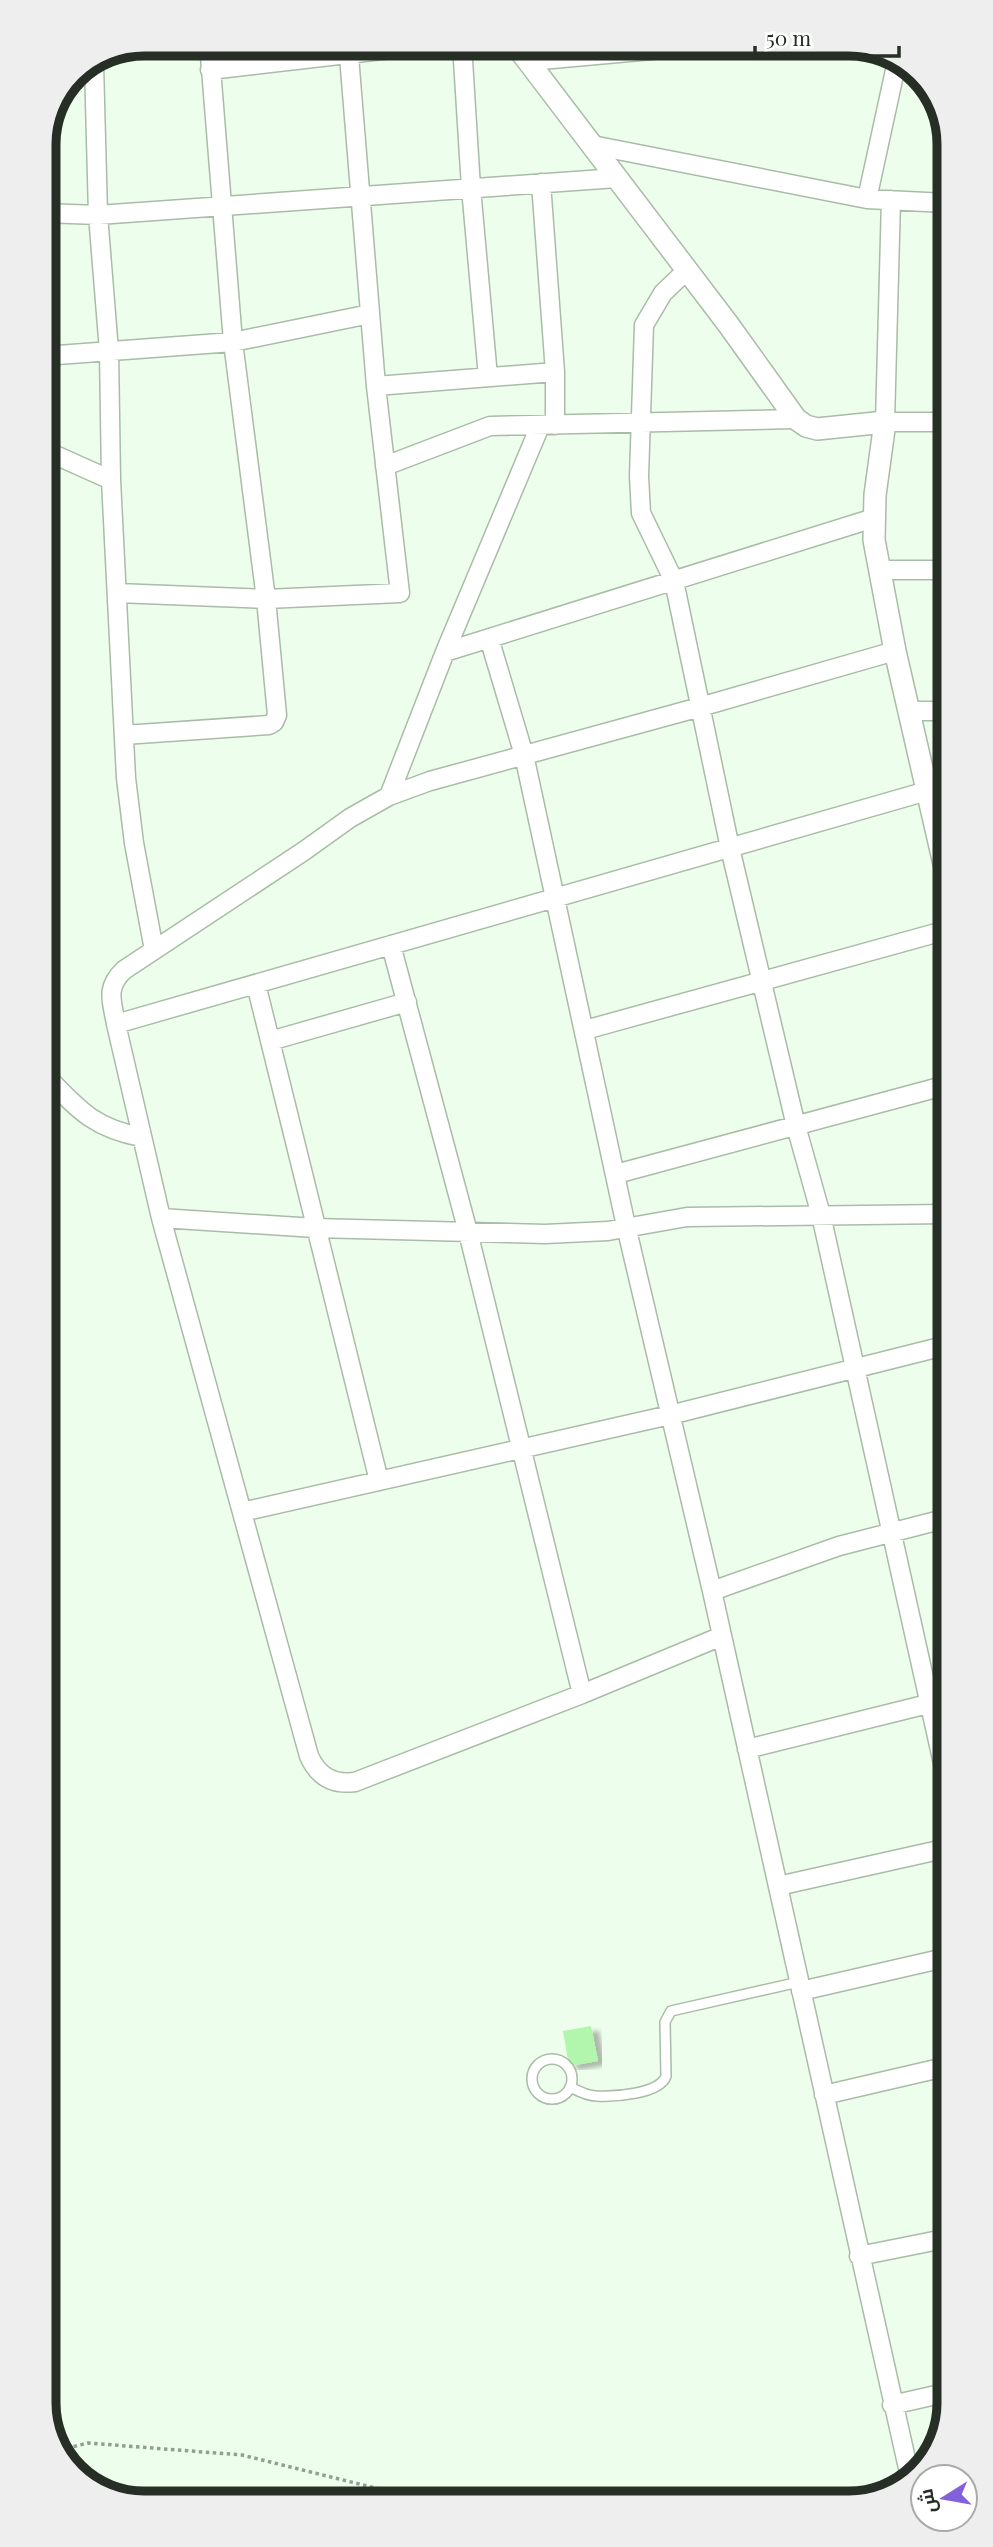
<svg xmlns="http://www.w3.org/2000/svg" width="993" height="2547" font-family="'Playfair Display',Cairo,serif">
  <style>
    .building { fill: #b1f6ac; filter: url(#shadow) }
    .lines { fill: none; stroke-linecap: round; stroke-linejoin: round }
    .service-casing { stroke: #a9bca7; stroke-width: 12 }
    .minor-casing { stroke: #a9bca7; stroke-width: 21 }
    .tertiary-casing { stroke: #a9bca7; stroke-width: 24 }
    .path { stroke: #929e91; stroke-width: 3.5; stroke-dasharray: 3.5 3.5; stroke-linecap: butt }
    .service { stroke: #fff; stroke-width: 9 }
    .minor { stroke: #fff; stroke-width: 18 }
    .tertiary { stroke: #fff; stroke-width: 21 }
    .rim { fill: none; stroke: #272e26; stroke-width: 9 }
  </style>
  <defs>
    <filter id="shadow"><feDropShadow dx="8" dy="4.5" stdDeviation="2" flood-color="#0004"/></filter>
  </defs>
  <rect width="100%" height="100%" fill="#eefeec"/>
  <path class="building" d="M591 2026 598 2061 569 2066 563 2031Z"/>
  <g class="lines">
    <g class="service-casing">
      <path id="service" d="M532 2079a20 20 0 1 1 40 0a20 20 0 1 1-40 0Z
        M570 2087C578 2091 587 2096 596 2096 614 2097 660 2094 666 2076L665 2022 671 2011 799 1982"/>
    </g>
    <g class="minor-casing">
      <path id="minor" d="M462 44 471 188 488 377
        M530 61 696 46
        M94 64 98 215 109 351 111 480 126 778 134 843 154 950
        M210 70 434 44
        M592 145 867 199 946 203
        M541 183 555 372V425
        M867 199 897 61
        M891 200 885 422H946
        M44 213 98 215 617 178
        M687 270 663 293 644 325 639 476 641 513 674 581 730 848 796 1126 821 1215 948 1786
        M44 356 233 342 370 314
        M376 386 555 372
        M44 450 111 480
        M385 466 490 426 796 419
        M880 570H946
        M117 593 266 599 400 593 376 386 348 44
        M489 638 524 755 626 1226 712 1591 910 2477
        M445 652 874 518
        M909 711H947
        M124 735 269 725 274 722 277 715 266 599 233 342 209 44
        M389 796 445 652 540 426
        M391 945 468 1232 582 1694
        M256 984 379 1481
        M116 1024 927 791
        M585 1030 947 930
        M270 1041 407 1002
        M45 1075C78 1109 93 1128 141 1137
        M616 1174 947 1085
        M161 1218 315 1228 545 1234 608 1231 687 1217 947 1214
        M242 1512 670 1415 948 1345
        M712 1591 839 1546 948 1518
        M722 1636 582 1694 355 1782C333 1785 318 1776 309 1756L161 1218 116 1024C112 1001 105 988 124 970L304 851 350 818 389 796 430 781 700 707 895 651
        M747 1749 948 1699
        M778 1886 948 1848
        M801 1991 949 1957
        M824 2095 949 2066
        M859 2256 949 2238
        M892 2405 949 2392"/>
    </g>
    <g class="tertiary-casing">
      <path id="tertiary" d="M515 44 728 324 796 419 806 426 817 429 885 422 875 495 874 540 895 651 947 877"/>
    </g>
    <path class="path" d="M60 2450 88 2443 242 2455 432 2502"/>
    <use href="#service" class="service"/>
    <use href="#minor" class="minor"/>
    <use href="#tertiary" class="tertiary"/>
  </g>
  <path d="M0 0H993V2547H0ZM144 56H849A88 88 0 0 1 937 144V2403A88 88 0 0 1 849 2491H144A88 88 0 0 1 56 2403V144A88 88 0 0 1 144 56Z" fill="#eee" fill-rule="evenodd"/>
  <path class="rim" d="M144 56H849A88 88 0 0 1 937 144V2403A88 88 0 0 1 849 2491H144A88 88 0 0 1 56 2403V144A88 88 0 0 1 144 56Z"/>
  <g transform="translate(944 2498) rotate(259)"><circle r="33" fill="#ffffff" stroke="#a9aba8" stroke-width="2"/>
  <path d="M0-5L12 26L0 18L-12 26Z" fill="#8361dc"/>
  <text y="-10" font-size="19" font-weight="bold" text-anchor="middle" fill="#272e26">ش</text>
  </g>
  <path d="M755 46v10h144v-10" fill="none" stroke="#272e26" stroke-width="3.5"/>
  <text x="766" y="46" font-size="21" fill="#272e26" stroke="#ffffff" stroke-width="5" paint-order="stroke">50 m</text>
</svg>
